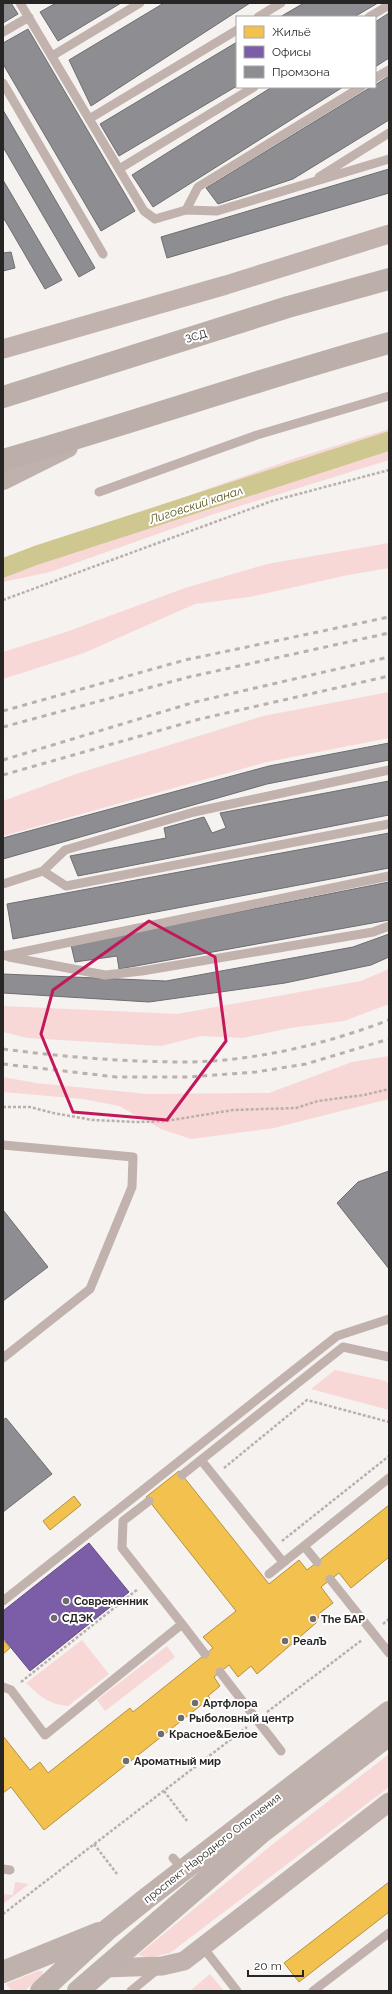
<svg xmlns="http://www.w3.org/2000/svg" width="392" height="1994" font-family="Raleway,sans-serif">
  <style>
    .green { fill: #f8d7d7 }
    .homes { fill: #f2c14e; stroke: #b59242 }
    .offices { fill: #7b5ea7; stroke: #624d80 }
    .industry { fill: #8d8d92; stroke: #6e6e71 }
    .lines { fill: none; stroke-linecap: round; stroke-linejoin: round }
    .canal { stroke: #cec790; stroke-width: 19 }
    .path { stroke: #b9b0ac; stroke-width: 2.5; stroke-dasharray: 3 2; stroke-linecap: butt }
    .lane { stroke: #c1b2ae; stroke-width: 9 }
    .street { stroke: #c1b2ae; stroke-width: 19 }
    .secondary { stroke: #bfb1ac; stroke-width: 22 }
    .highway { stroke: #bcafaa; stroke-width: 22 }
    .rail { stroke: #bab1af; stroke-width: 3; stroke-dasharray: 5 5; stroke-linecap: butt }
    .marked { fill: none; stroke: #c2185b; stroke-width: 3; stroke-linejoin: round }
    .poi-dot { fill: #6f6d6c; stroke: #fff; stroke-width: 1.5 }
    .labels { text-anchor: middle; stroke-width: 4; stroke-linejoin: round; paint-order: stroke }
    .street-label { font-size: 11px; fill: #272625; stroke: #fff }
    .poi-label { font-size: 11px; font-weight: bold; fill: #272625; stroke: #fff; text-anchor: start }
    .water-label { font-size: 12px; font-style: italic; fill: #595317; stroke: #fff }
  </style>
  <rect width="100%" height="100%" fill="#f5f2f0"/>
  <path class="green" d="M389 429V460L214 514 50 572 3 582V560L293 459Z
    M389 543V568L348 575 249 597 195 604 84 653 3 679V652L66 632 185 588 267 564Z
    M389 692V738L267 762 3 836V801L76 774 263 716Z
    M389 969V1004L344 1021 290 1028 243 1038 201 1036 161 1046 27 1038 3 1032V1006L177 1014 361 981Z
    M389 1056V1099L274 1128 191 1139 161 1129 119 1106 83 1099 3 1092V1077L36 1083 148 1094 269 1093 352 1062Z
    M335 1370 386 1381 389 1385V1410L311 1389Z
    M82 1640 109 1674 68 1706C48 1704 41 1697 26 1683Z
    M167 1646 175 1657 105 1711 97 1700Z
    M389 1754V1787L170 1953 148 1958 138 1955 273 1844Z
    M15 1882 29 1884 3 1904V1894L13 1895Z
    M38 1971H43L42 1976 24 1991H12L6 1984Z
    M210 1974 224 1991H190Z"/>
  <path class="homes" d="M179 1471 269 1584 299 1560 307 1570 389 1505V1557L351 1588 339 1573 321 1587 333 1603 320 1613 316 1623 257 1674 251 1666 238 1677 229 1665 214 1677 220 1686 208 1696 210 1698 44 1830 11 1787 3 1793V1736L30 1770 40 1762 48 1773 130 1708 133 1712 213 1648 203 1637 236 1611 146 1497Z
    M74 1496 81 1505 50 1530 43 1521Z
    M3 1640 10 1648 3 1654Z
    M389 1882V1912L299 1982 284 1963Z"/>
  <path class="offices" d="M89 1543 129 1592 30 1671 3 1638V1611Z"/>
  <path class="industry" d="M3 3H11L18 14 3 23Z
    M56 3H121L58 41 40 12Z
    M164 3H250L91 106 69 60Z
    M304 3H378L354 17H280Z
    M389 13V58L375 67V22Z
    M28 29 135 211 101 231 3 64V43Z
    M237 42V86L119 156 100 124Z
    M389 76V120L293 179 218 204 206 188 371 87H375V85Z
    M272 87H343L153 207 132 175Z
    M3 110 95 268 79 277 3 147Z
    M389 169V193L167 258 161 237Z
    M3 180 62 280 45 289 3 217Z
    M11 252 15 268 3 271V253Z
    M389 743V760L267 784 3 859V838L269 766Z
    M389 781V815L78 876 70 856 166 838 164 828 204 817 212 833 226 828 220 813Z
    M389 833V868L13 939 7 904Z
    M389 882V920L119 969 117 956 75 962 71 945Z
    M389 934V957L371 965 285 983 149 1002 3 993V974L166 981 353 947Z
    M389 1171V1269L337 1203 358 1182Z
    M3 1210 48 1267 3 1301Z
    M6 1418 52 1474 3 1512V1420Z"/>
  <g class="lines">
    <path class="canal" d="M3 568 37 555 389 441"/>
    <path class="path" d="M3 600 272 501 389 470
      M3 1107H30L53 1113 93 1120 136 1122 166 1121 233 1110 296 1108 318 1101 364 1095 389 1089
      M224 1468 307 1400 389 1422
      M282 1541 389 1456
      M383 1624 389 1619
      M21 1682 138 1589
      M267 1712 362 1640
      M164 1791 187 1821
      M94 1844 117 1874
      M3 1914 247 1727"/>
    <path class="lane" d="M20 3 144 211 155 219 186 210 217 211 389 159
      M258 17 281 3
      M369 17 389 5
      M3 32 29 17
      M52 56 140 3
      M375 78 389 70
      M3 83 103 254
      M89 119 237 30
      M119 169 254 87
      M319 177 389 133
      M186 210 198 187 361 87
      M99 492 257 435 389 396
      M43 871 66 886 389 824
      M3 884 43 871 65 850 194 812 389 770
      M3 956 389 876
      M9 957 105 975 142 971 373 932 389 926
      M3 1145 133 1157 132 1187 90 1289 3 1358
      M201 1460 283 1562
      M182 1475 343 1347 389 1357
      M304 1546 317 1562
      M269 1574 389 1478
      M330 1579 389 1653
      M3 1601 337 1336 389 1319
      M182 1624 205 1654
      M220 1672 281 1751
      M3 1687 11 1690 45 1735 182 1624 122 1548 123 1521 149 1501
      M173 1858 183 1869
      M3 1869 10 1870
      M202 1946 237 1991
      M131 1991 159 1968
      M313 1991 389 1933"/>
    <path class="street" d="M3 349 226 285 389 234
      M105 1968 162 1966 184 1961 389 1802"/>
    <path class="secondary" d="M3 479 67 447
      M3 1972 99 1933
      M41 1991 107 1930 147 1898 389 1712
      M78 1991 262 1832 389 1735"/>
    <path class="highway" d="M3 397 288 307 389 279
      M3 460C132 423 260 379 389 343"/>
    <path class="rail" d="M3 711 185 660 389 617
      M3 727 189 677 389 633
      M3 760 195 702 389 657
      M3 775 200 719 389 676
      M3 1049C64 1057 126 1062 188 1062 256 1061 326 1044 389 1020
      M3 1064 116 1077H188L256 1072 306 1064 389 1039"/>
  </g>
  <path class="marked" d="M149 921 215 957 226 1041 167 1120 73 1112 41 1034 53 990Z"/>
  <g class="poi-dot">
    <circle cx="66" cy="1601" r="4"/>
    <circle cx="54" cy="1618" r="4"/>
    <circle cx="313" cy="1619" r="4"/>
    <circle cx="285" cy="1641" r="4"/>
    <circle cx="195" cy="1703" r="4"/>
    <circle cx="181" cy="1718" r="4"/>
    <circle cx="161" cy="1734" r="4"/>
    <circle cx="126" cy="1761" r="4"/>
  </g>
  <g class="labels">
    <g class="street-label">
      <text transform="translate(196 336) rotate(-17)" y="4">ЗСД</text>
      <text transform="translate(212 1848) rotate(-38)" y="4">проспект Народного Ополчения</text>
    </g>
    <g class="poi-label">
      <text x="74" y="1605">Современник</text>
      <text x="62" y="1622">СДЭК</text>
      <text x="321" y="1623">The БАР</text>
      <text x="293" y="1645">РеалЪ</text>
      <text x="203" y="1707">Артфлора</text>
      <text x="189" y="1722">Рыболовный центр</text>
      <text x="169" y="1738">Красное&amp;Белое</text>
      <text x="134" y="1765">Ароматный мир</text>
    </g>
    <g class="water-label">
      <text transform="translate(196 505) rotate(-18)" y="4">Лиговский канал</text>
    </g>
  </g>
  <rect width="392" height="1994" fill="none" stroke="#272625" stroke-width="8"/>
  <rect x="236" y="16" width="140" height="72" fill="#ffffff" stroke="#a9a8a8"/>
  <rect x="244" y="26" width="20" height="12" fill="#f2c14e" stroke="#a9a8a8"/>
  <text x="272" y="36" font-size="12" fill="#272625">Жильё</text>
  <rect x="244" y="46" width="20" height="12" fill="#7b5ea7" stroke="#a9a8a8"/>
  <text x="272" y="56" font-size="12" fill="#272625">Офисы</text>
  <rect x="244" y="66" width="20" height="12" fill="#8d8d92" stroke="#a9a8a8"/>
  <text x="272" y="76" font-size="12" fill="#272625">Промзона</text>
  <path d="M248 1970v6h55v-6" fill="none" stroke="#272625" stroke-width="2"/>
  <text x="254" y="1970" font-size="12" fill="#272625" stroke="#ffffff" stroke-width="3" paint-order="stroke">20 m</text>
</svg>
